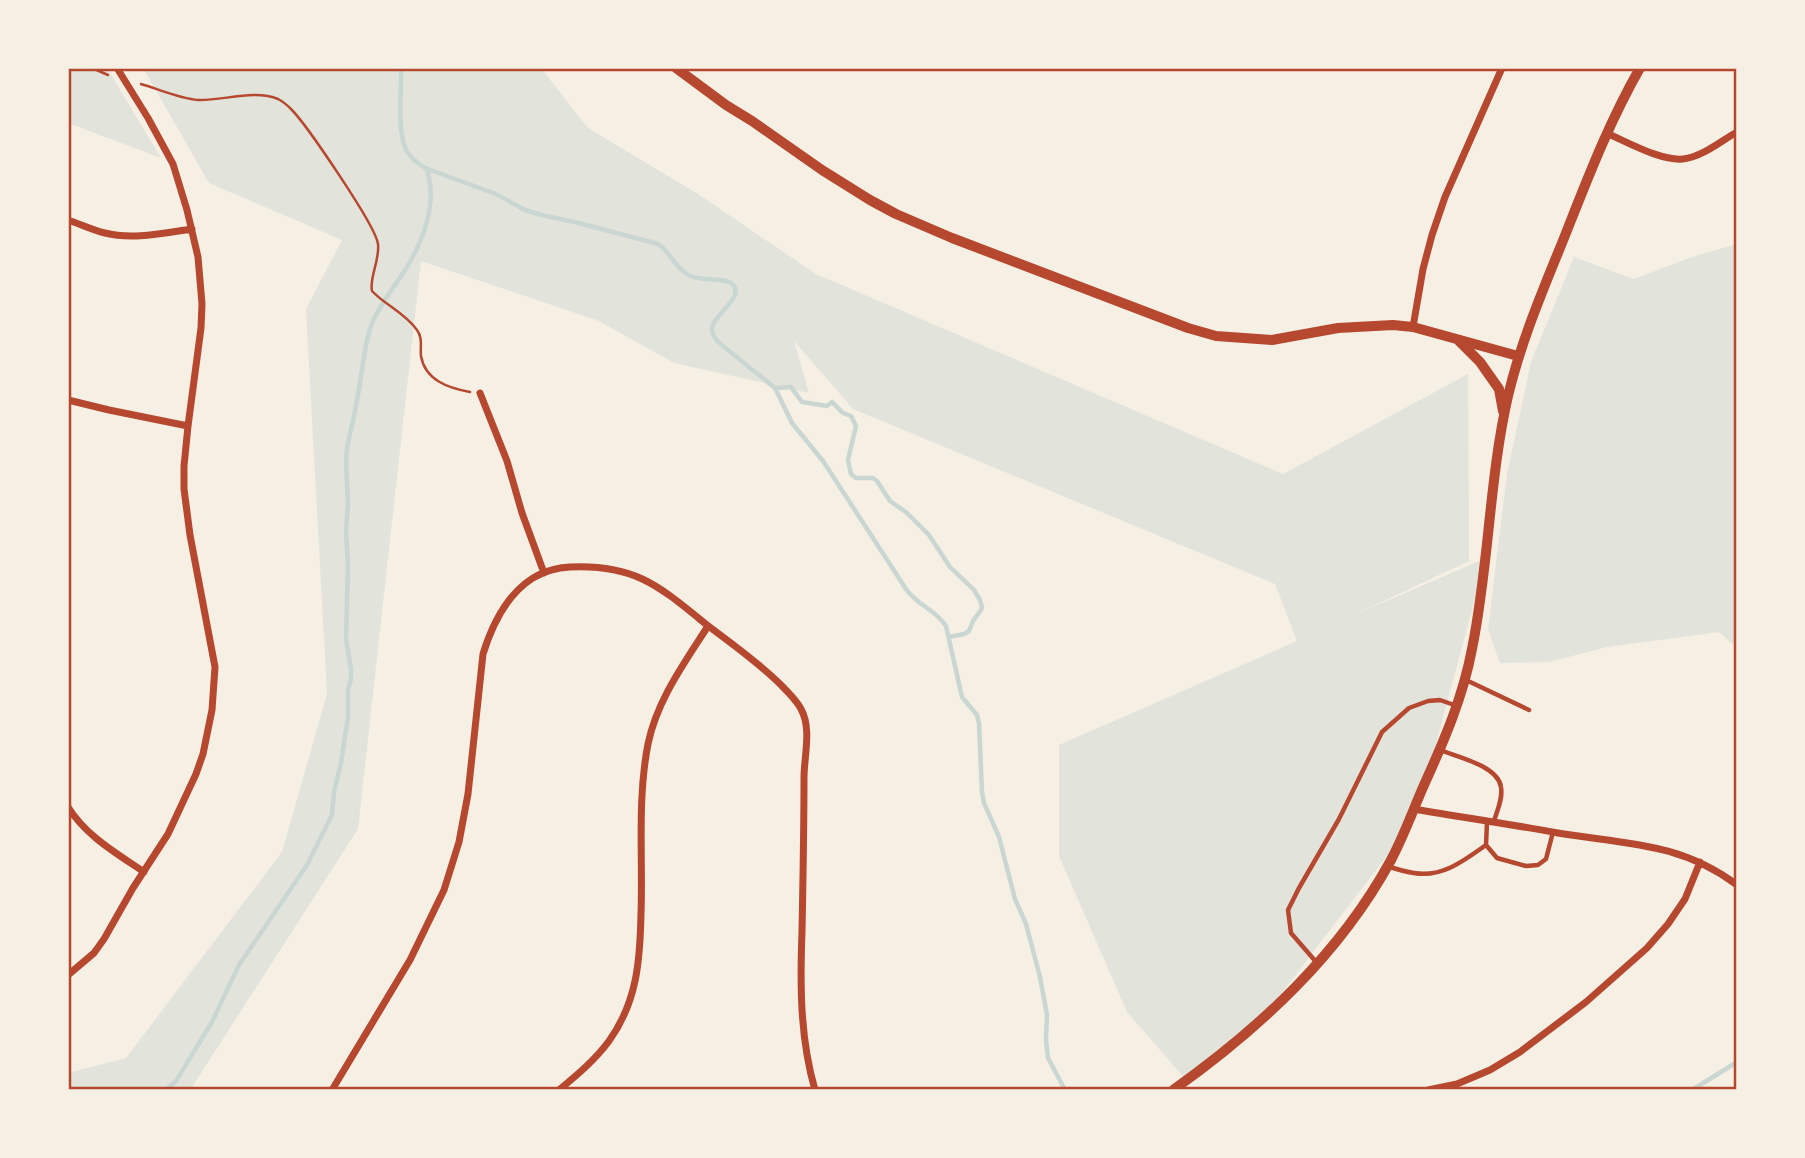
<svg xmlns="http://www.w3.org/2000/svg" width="1805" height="1158" font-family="Jost,sans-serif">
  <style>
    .green { fill: #e2e4dc }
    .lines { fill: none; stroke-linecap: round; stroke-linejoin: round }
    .stream { stroke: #c9d6d2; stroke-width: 4.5 }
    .path { stroke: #b5482f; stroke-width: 2.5 }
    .service { stroke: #b5482f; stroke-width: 4.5 }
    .minor { stroke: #b5482f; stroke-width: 7 }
    .tertiary { stroke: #b5482f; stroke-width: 10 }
    .neatline { fill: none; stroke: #b5482f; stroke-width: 2.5 }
  </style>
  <rect width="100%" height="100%" fill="#f6efe4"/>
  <path class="green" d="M68 68H107L161 158 68 123Z
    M143 68H541L588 128 698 194 816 274 1283 474 1468 374 1469 561 1354 615 1486 558 1416 818 1254 1029 1187 1081 1127 1012 1059 856V745L1297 641 1275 584 853 409 794 341 809 393 674 363 599 321 421 261 358 829 192 1087 183 1090H68V1073L126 1058 282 852 327 694 306 309 342 240 209 183Z
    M1737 244V648L1719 632 1607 647 1549 662 1500 663 1488 629 1507 474 1531 362 1574 257 1634 279 1692 257Z"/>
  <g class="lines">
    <path class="stream" d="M401 68C402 89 396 137 408 153 412 159 419 164 425 168L496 194 525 210 541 215 579 223 658 244C670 252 675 267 688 275 701 282 723 277 731 283 748 296 714 313 712 328 711 333 715 338 718 342L775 388 792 423 823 461 906 589C919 607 934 608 946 626L962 697 977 715 979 723 982 792 984 803 999 837 1015 899 1026 924 1040 977 1047 1015 1046 1040 1048 1058 1065 1090
      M775 388 791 387 802 402 827 406 832 402 843 413 851 416 856 426 848 460 851 474 856 478H873L877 481 890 501 907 513 929 535 950 567 974 590 980 600 982 607 981 610 973 621 969 631 964 634 949 637
      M166 1090 176 1081 212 1022 239 965 307 865 332 815 334 792 341 763 348 717V690L351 679V669L346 639 348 565 346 531 348 503 346 463 347 448C351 428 356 409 359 389 363 368 364 346 371 326 378 306 394 288 405 270 423 242 439 201 426 168
      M1692 1090 1737 1062"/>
    <path class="path" d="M92 68 108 75
      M141 84C158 89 181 99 198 100 222 101 255 89 278 99 282 101 288 106 291 109 306 124 376 226 378 244 380 260 369 278 372 291 385 305 405 313 417 330 423 338 420 347 421 356 425 380 448 388 470 392"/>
    <path class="service" d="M1466 680 1529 710
      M1440 750C1458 757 1498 766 1501 787 1503 799 1497 811 1494 821
      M1487 822 1486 845 1497 858 1526 866 1538 865 1546 859 1553 832
      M1387 866C1396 869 1405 872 1414 873 1442 878 1465 860 1486 845
      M1317 963 1291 933 1288 910 1299 888 1339 819 1382 732 1409 708 1428 701 1440 700 1457 706"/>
    <path class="minor" d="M1606 133C1628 142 1660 161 1683 159 1702 157 1721 141 1737 132
      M68 220C80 224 92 230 105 233 133 240 163 233 192 229
      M1413 327 1423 269 1432 235 1445 197 1502 68
      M480 393 507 461 522 513 544 573
      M68 400 109 410 188 426
      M68 807C86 836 116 853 144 872
      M1413 809C1461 817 1509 824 1558 833 1624 844 1680 842 1737 885
      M68 975 94 953 104 939 133 888 168 834 196 774 203 754 212 710 215 667 190 535 184 489V466L188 426 201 328 202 304 198 257 187 210 173 164 148 118 117 68
      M332 1090 410 960 444 890 459 842 468 794 483 654C496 612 521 569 570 567 635 564 659 586 707 625 732 644 758 662 781 685 788 692 797 701 801 709 812 729 804 756 804 778 804 829 803 880 802 932 800 985 800 1038 815 1090
      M559 1090C577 1075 595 1060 609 1041 637 1002 640 961 641 914 643 858 637 800 648 744 657 700 685 662 708 626
      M1428 1090 1457 1084 1490 1070 1520 1052 1586 1002 1647 948 1668 924 1685 899 1700 862"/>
    <path class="tertiary" d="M676 68 726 105 752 121 822 170 870 200 896 214 952 238 1188 328 1216 336 1272 340 1338 328 1393 325 1413 327 1518 356
      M1458 340 1480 362 1499 389 1503 411
      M1173 1090C1260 1028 1340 954 1391 860 1404 836 1413 810 1424 785 1444 741 1463 697 1472 649 1489 566 1489 479 1508 396 1521 341 1543 290 1564 238 1587 180 1609 122 1640 68"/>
  </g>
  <rect width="1805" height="1158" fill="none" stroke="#f6efe4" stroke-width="140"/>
  <rect x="70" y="70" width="1665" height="1018" class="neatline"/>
</svg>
